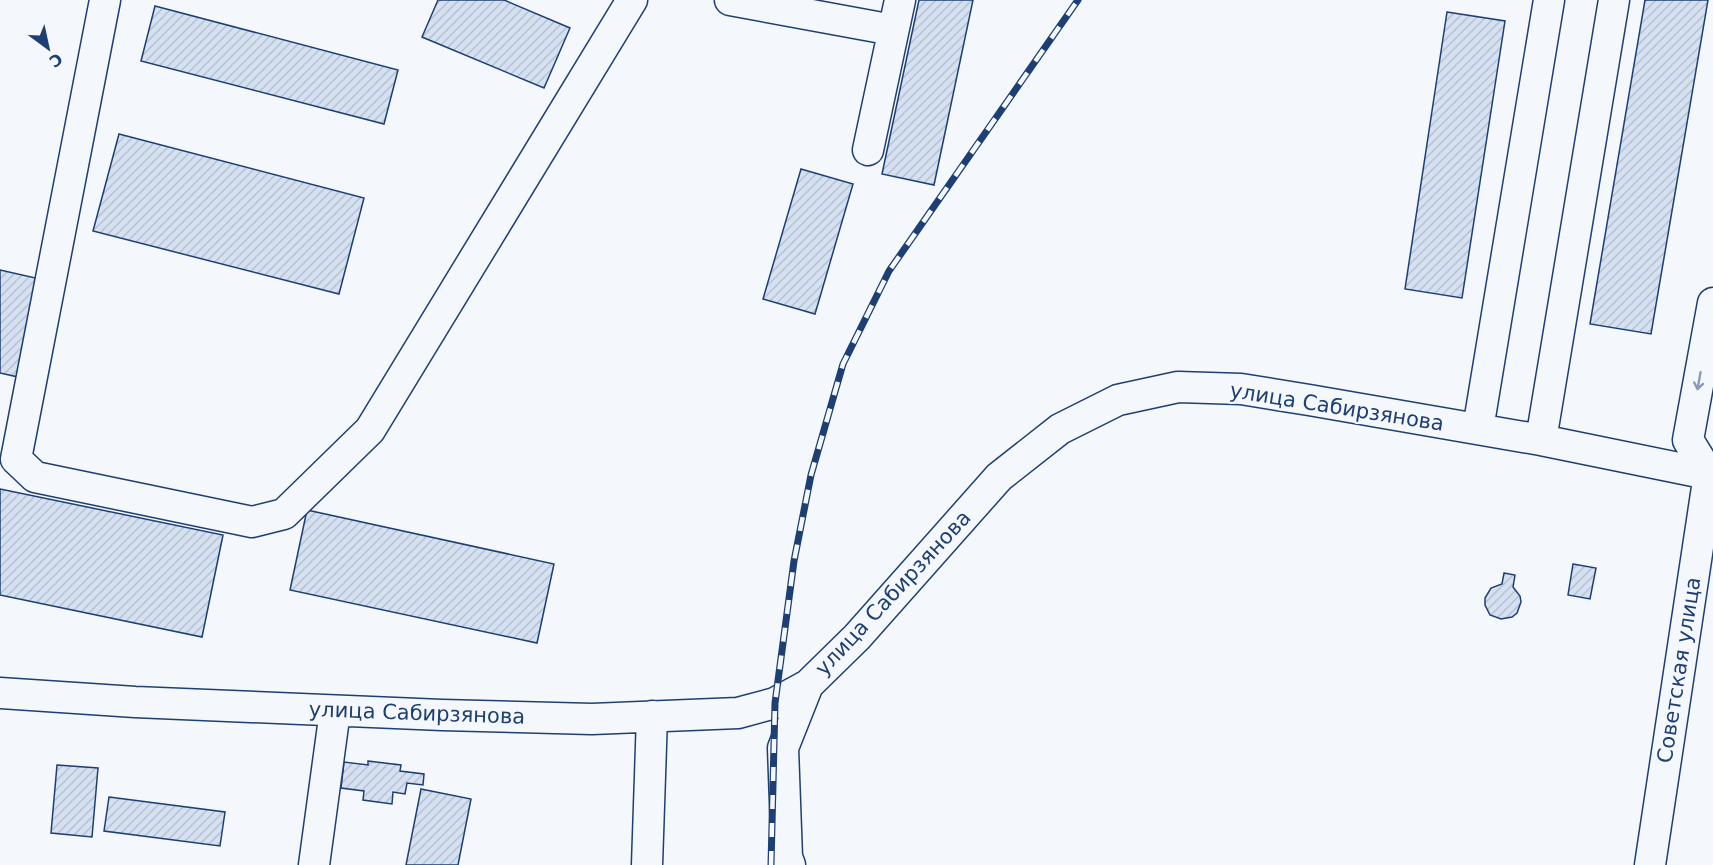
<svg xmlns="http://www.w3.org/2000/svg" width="1713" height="865" font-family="'DejaVu Sans',sans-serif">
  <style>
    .building { fill: url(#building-hatch); stroke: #1d3f73; stroke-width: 1.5 }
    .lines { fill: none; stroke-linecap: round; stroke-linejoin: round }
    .minor-casing { stroke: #1d3f73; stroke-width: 33 }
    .minor { stroke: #f4f7fb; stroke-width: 30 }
    .rail-casing { stroke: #1d3f73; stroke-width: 7 }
    .rail { stroke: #f4f7fb; stroke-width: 4.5; stroke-dasharray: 14; stroke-linecap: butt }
    .oneway { stroke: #889bb7 }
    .labels { text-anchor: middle; stroke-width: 4.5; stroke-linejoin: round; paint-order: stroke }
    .street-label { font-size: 21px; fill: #1d3f73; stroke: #f4f7fb }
  </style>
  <defs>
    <pattern id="building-hatch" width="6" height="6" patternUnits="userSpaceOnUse" patternTransform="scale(1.5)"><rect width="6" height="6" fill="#d5e0f0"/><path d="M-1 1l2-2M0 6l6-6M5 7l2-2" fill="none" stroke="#b6c1d1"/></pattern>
  </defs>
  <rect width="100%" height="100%" fill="#f4f7fb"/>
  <path class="building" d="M438 0H504L570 28 544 88 422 37Z
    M919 0H973L934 185 882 174Z
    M1645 0H1708L1651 334 1590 324Z
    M155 6 398 70 384 124 141 61Z
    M1447 12 1505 21 1462 298 1405 289Z
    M119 134 364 198 339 294 93 231Z
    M801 169 853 184 815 314 763 299Z
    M0 270 40 279 18 377 0 373Z
    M0 489 223 535 202 637 0 595Z
    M307 510 554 564 537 643 290 590Z
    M1573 564 1596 568 1590 599 1568 595Z
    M1504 573 1515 575 1513 587 1520 596 1521 602 1517 613 1512 617 1501 619 1490 615 1485 605V598L1491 588 1502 584Z
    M368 761 401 765 400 771 424 774 423 785 407 783 405 794 393 792 392 804 363 800 364 791 341 788 344 762 368 765Z
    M57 765 98 768 92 837 51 833Z
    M421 789 471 799 458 865H406Z
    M109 797 225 812 220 846 104 831Z"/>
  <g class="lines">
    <g class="minor-casing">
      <path id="minor" d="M105 0 16 459 35 477 252 522 284 514 370 430 632 0
        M730 0 893 30
        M868 150 900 0
        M1478 429 1549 0
        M1541 440 1614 0
        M1709 474 1688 440 1713 303
        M0 693 135 702 442 715 592 719 738 713 775 703 808 685 857 637 999 477 1060 429 1118 400 1178 387 1241 389 1309 400 1541 440 1713 475
        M314 865 335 711
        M647 865 652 716
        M790 865 787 857 783 748 808 685
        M1650 865 1709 474 1713 470"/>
    </g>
    <use href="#minor" class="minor"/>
    <g class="rail-casing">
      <path id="rail" d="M771 865 775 703 794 561 811 475 843 364 889 271 1078 0"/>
    </g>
    <use href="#rail" class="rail"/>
  </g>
  <defs><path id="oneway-shaft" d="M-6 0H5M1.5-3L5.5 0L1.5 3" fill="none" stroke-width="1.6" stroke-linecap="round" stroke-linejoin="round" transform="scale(1.5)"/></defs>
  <use class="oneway" href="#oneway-shaft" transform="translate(1699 381) rotate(100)"/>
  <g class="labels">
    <g class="street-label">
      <text transform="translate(1337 407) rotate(9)" y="7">улица Сабирзянова</text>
      <text transform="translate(893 593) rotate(-47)" y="7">улица Сабирзянова</text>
      <text transform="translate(1679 670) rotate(-81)" y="7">Советская улица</text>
      <text transform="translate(417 713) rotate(2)" y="7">улица Сабирзянова</text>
    </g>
  </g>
  <g transform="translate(48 48) rotate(147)" stroke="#f4f7fb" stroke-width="4.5" paint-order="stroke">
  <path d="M0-4.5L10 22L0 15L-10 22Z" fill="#1d3f73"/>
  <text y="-9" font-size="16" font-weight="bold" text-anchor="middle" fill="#1d3f73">С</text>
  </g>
</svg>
